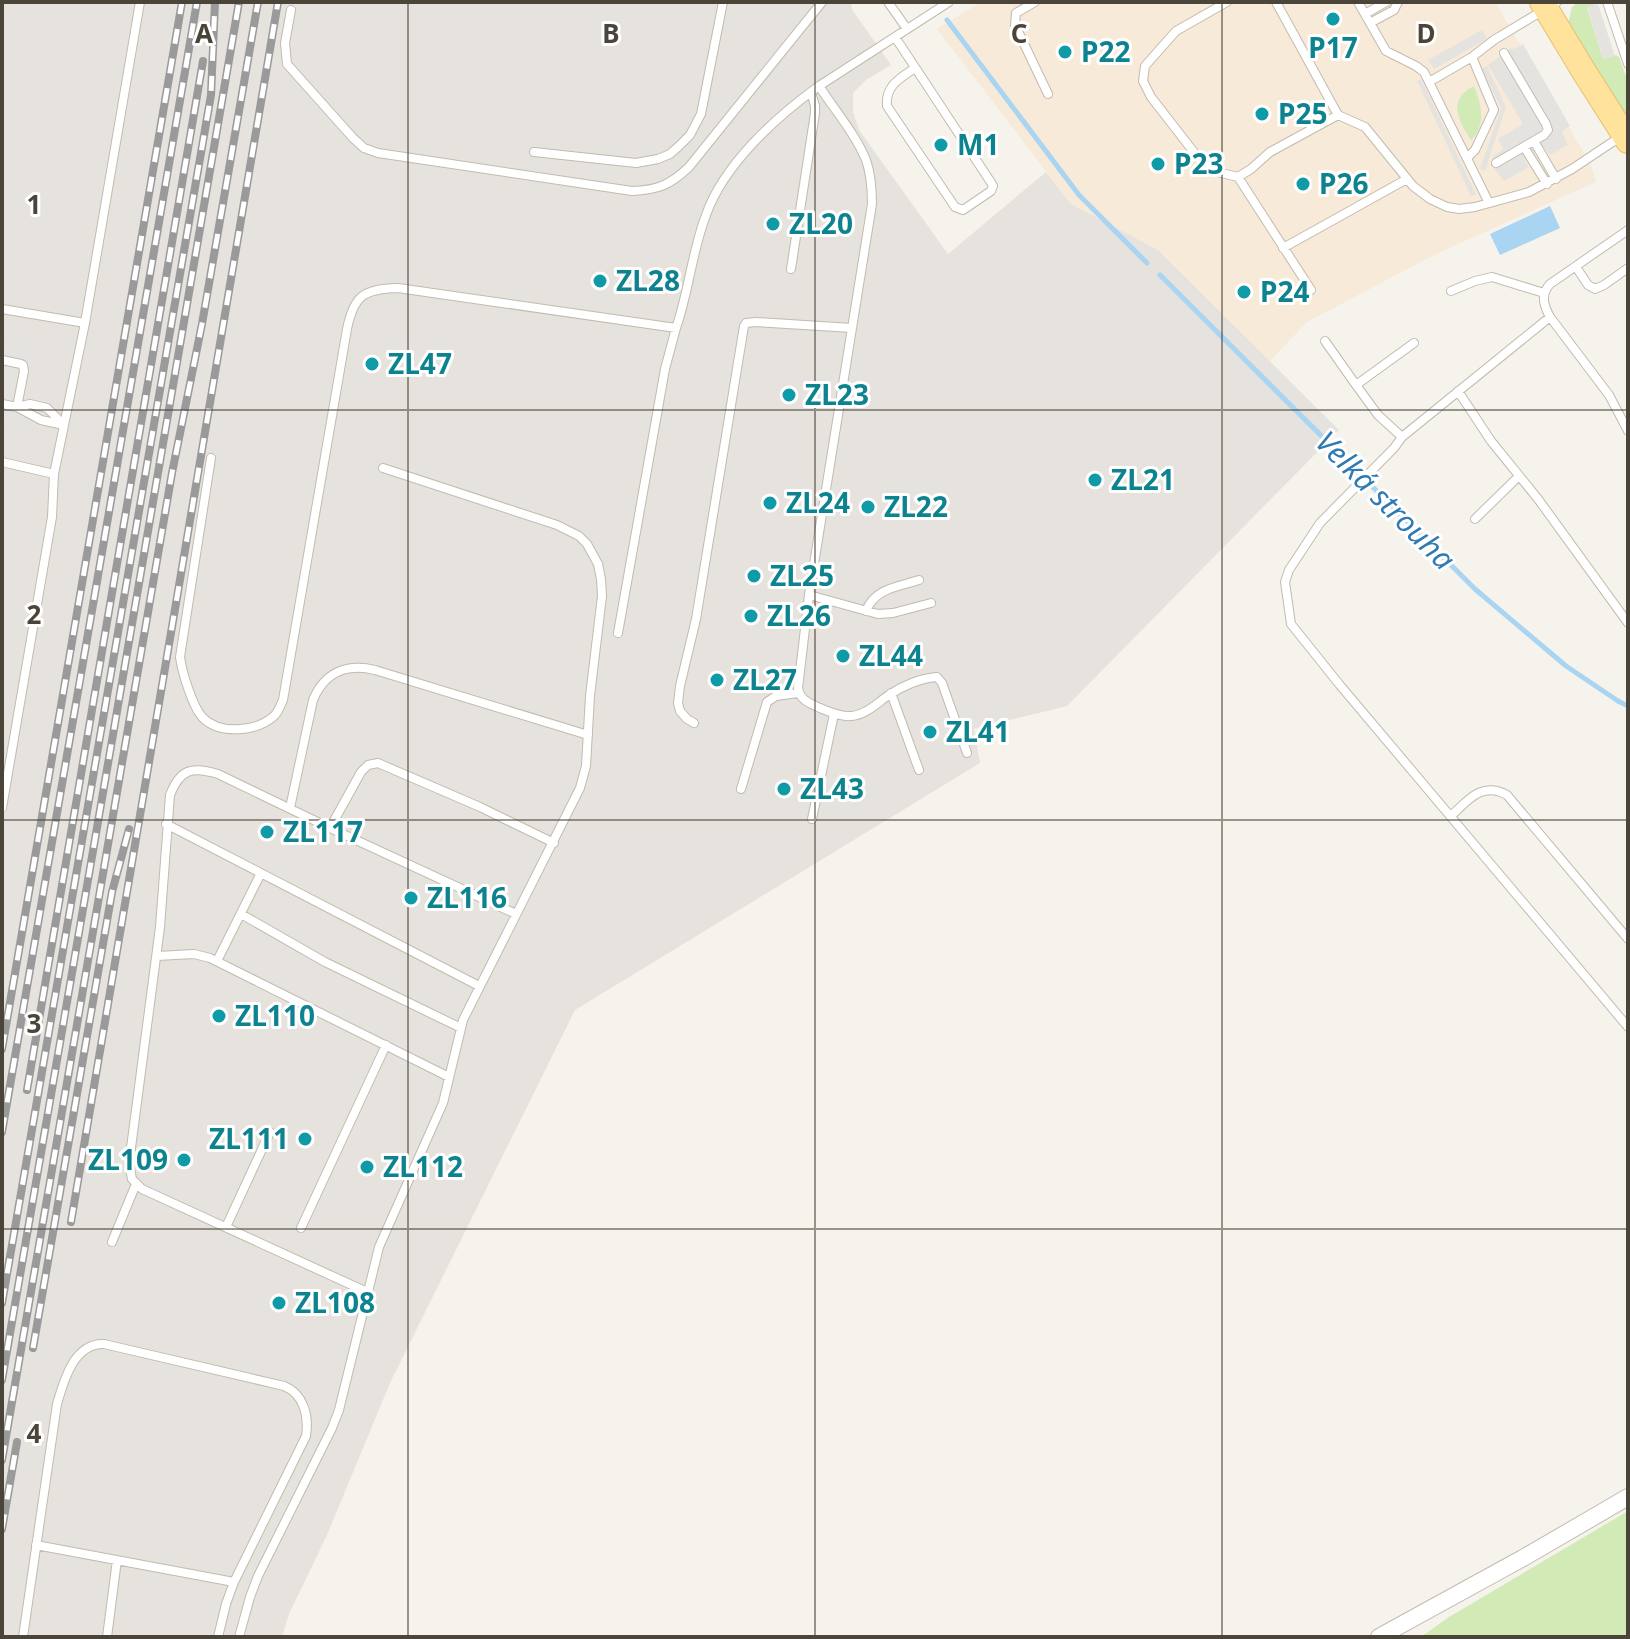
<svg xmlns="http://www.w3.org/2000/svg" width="1630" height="1639" font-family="'Noto Sans',sans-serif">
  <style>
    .commercial { fill: #f7ead8 }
    .industrial { fill: #e6e2dd }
    .green { fill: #d2eab5 }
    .parking { fill: #e5e3e0 }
    .water { fill: #a9d4f2 }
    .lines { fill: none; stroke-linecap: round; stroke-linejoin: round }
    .stream { stroke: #a9d4f2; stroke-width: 5 }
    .service-casing { stroke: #c2bbae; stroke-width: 10 }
    .minor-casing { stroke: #c2bbae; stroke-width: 18 }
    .primary-casing { stroke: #e6c16a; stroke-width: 26 }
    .service { stroke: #fff; stroke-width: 8 }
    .minor { stroke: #fff; stroke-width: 16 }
    .primary { stroke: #ffe39c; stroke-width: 24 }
    .rail-casing { stroke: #9a9a9a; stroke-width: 8 }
    .rail { stroke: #fff; stroke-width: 5; stroke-dasharray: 15; stroke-linecap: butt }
    .grid { fill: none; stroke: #4b4439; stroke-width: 2; stroke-opacity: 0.55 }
    .culture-dot { fill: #0f9aa8; stroke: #fff; stroke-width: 3 }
    .labels { text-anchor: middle; stroke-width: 6; stroke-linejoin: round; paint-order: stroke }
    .culture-label { font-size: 28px; font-weight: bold; fill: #0d838f; stroke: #fff; text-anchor: start }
    .water-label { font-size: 30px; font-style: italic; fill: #2e7ab2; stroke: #fff }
    .grid-label { font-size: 26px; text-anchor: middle; font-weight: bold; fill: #4b4439; stroke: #fff; stroke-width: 6; stroke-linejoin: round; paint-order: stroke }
  </style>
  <rect width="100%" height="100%" fill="#f6f3ec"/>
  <path class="commercial" d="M981 2H1495L1591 165 1596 182 1436 254 1307 322 1270 361 1158 250 1071 204 937 29Z"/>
  <path class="industrial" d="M2 2H850L853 11 891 65 866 80 853 93V112L859 130 948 254 1046 172 1071 204 1158 250 1339 430 1067 706 974 729 980 763 575 1010 390 1383 327 1535 289 1614 282 1637H2Z"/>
  <path class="green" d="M1578 2H1596L1594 5 1587 8 1603 59 1616 55 1619 57 1628 82V116L1624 114 1568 24 1572 7Z
    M1474 86C1481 104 1487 124 1471 140 1458 120 1447 99 1474 86Z
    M1628 1511V1637H1421L1449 1617Z"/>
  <path class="parking" d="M1598 4 1615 56 1603 59 1587 7Z
    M1482 30 1487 39 1434 69 1428 60Z
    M1523 44 1570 126 1562 132 1568 145 1550 155 1543 146 1523 157 1529 167 1504 181 1492 166 1493 157 1503 149 1498 139 1523 124 1488 65 1511 48 1514 49Z
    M1487 66 1506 107 1485 171 1480 169 1501 108 1482 69Z
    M1421 79 1476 194 1471 196 1417 81Z
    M2 340 34 346 20 431 2 427Z"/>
  <path class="water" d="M1550 206 1560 228 1500 255 1490 234Z"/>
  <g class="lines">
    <path class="stream" d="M947 20 1079 195 1147 263
      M1160 275 1475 589 1566 666 1618 701 1628 706"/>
    <g class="service-casing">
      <path id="service" d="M888 2 907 29
        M949 2 819 86C834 109 856 135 866 160 871 174 872 189 872 204L809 595 798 688C800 700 809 703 820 708 830 712 840 717 851 716 866 715 877 703 889 695 902 686 921 678 937 677L942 683 967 753
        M1035 2 1016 13 1015 25 1048 94
        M1227 2 1176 31 1145 66 1143 81 1151 97 1200 160 1213 171 1238 177
        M1276 2 1338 115 1365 127 1413 186 1430 199 1447 207 1459 209 1475 207 1529 192 1572 169 1623 135
        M1358 2 1386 51 1416 66 1424 72 1489 203
        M1607 2 1628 64
        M291 10 285 43 287 64 353 138 364 148 378 153 632 191C658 190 670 185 689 167L822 2
        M1365 14 1386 2
        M1370 23 1394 10 1398 2
        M895 37 992 184 993 186 991 191 963 210 955 207 887 106C885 86 900 78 915 68
        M1472 57 1494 40 1557 2
        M1429 82 1472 57 1494 110 1475 150 1467 158
        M1534 141 1556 179
        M1524 147 1547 184
        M534 152 636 163 658 159 670 154 679 146 690 135 701 114 723 2
        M1496 163 1544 135 1548 130 1546 124 1504 53
        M1628 230 1550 284C1540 295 1544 306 1550 317L1609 395 1628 431
        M1283 248 1407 179
        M1576 267 1588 285 1595 289 1604 285 1628 268
        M791 269 815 113V106L811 92
        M1311 290 1238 177 1251 169 1270 152 1338 115
        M1451 291 1475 281 1492 277 1544 293
        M2 309 85 323
        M1325 341 1356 385
        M1414 343 1356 385 1378 415 1402 437 1550 317
        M2 360 21 364 23 365 24 371 17 407 2 404
        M1458 391 1491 441 1538 499 1628 623
        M30 404 47 408 64 425 41 420 17 407Z
        M1402 437 1394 448 1320 523 1289 570 1285 582 1291 624 1339 684 1628 1027
        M211 458 180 657C182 672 192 705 202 717 219 735 256 732 274 716 279 711 280 706 283 700L347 329C354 295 364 289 398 288L676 328C689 291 692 251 706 215 724 164 776 117 819 86
        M2 462 54 474
        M1475 519 1519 476
        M809 595 878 614 893 613 931 603
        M866 611C875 588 898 587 919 580
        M618 633 665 369 676 328
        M891 693 919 770
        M694 723 687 719 680 711 678 703 680 686 696 619 744 326 746 323 756 322 852 328
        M741 789 767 702 776 696 798 693
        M2 808 52 517 54 474 85 323 140 2
        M290 808 313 700C324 673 346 663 375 670L588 735
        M1451 816C1468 800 1482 781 1507 795L1628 939
        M812 819 834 714
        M166 824 479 986
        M330 828 361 772 368 765 378 763 480 807 554 843
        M241 914 325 962 461 1028
        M157 956 194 954 210 958 449 1077
        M217 961 261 873
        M226 1227 270 1132
        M301 1228 386 1045
        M112 1242 136 1184
        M367 1292 142 1189 132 1179 129 1163 160 927 170 795C180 769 192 766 218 774L330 828 516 914
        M36 1545 234 1582
        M23 1637 57 1404C64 1380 74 1343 104 1344L284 1386C304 1394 309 1416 306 1436L234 1582 226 1604 218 1637
        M107 1637 117 1560
        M239 1637 250 1597 258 1576 332 1428 339 1410 379 1247 443 1103 463 1020 580 788 586 766 590 696 602 596 601 579 598 564 587 544 579 536 557 525 383 468"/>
    </g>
    <g class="minor-casing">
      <path id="minor" d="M1379 1637 1523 1558 1628 1497"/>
    </g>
    <g class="primary-casing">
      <path id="primary" d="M1542 2 1583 70 1628 141"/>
    </g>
    <use href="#service" class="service"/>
    <use href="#minor" class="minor"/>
    <use href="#primary" class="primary"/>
    <g class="rail-casing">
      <path id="rail" d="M2 1049 182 2
        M27 1090 203 61
        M2 1132 197 2
        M71 1222 278 2
        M2 1303 211 95 215 2
        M33 1348 112 892 129 829
        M2 1380 239 2
        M2 1460 172 473 202 324 258 2
        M2 1529 17 1442"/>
    </g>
    <use href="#rail" class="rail"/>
  </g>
  <path class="grid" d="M408 2V1637M815 2V1637M1222 2V1637M2 410H1628M2 820H1628M2 1229H1628"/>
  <g class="culture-dot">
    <circle cx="1333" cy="19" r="8"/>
    <circle cx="1065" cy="52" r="8"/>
    <circle cx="1262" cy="114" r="8"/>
    <circle cx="941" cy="145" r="8"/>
    <circle cx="1158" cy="164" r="8"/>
    <circle cx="1303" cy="184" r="8"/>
    <circle cx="773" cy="224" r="8"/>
    <circle cx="600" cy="281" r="8"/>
    <circle cx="1244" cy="292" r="8"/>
    <circle cx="372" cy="364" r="8"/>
    <circle cx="789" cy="395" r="8"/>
    <circle cx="1095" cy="480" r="8"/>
    <circle cx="770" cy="503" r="8"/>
    <circle cx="868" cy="507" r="8"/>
    <circle cx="754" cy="576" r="8"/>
    <circle cx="751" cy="616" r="8"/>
    <circle cx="843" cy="656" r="8"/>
    <circle cx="717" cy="680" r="8"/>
    <circle cx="930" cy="732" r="8"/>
    <circle cx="784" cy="789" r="8"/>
    <circle cx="267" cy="832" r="8"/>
    <circle cx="411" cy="898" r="8"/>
    <circle cx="219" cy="1016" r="8"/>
    <circle cx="305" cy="1139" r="8"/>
    <circle cx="184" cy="1160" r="8"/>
    <circle cx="367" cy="1167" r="8"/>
    <circle cx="279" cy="1303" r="8"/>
  </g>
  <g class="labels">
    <g class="culture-label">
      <text x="1333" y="58" text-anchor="middle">P17</text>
      <text x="1081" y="62">P22</text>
      <text x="1278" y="124">P25</text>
      <text x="957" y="155">M1</text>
      <text x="1174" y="174">P23</text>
      <text x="1319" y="194">P26</text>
      <text x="789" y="234">ZL20</text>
      <text x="616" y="291">ZL28</text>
      <text x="1260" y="302">P24</text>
      <text x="388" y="374">ZL47</text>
      <text x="805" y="405">ZL23</text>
      <text x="1111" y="490">ZL21</text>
      <text x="786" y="513">ZL24</text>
      <text x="884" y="517">ZL22</text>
      <text x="770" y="586">ZL25</text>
      <text x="767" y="626">ZL26</text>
      <text x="859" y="666">ZL44</text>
      <text x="733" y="690">ZL27</text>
      <text x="946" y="742">ZL41</text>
      <text x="800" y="799">ZL43</text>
      <text x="283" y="842">ZL117</text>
      <text x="427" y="908">ZL116</text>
      <text x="235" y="1026">ZL110</text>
      <text x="289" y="1149" text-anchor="end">ZL111</text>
      <text x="168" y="1170" text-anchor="end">ZL109</text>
      <text x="383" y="1177">ZL112</text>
      <text x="295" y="1313">ZL108</text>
    </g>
    <g class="water-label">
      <text transform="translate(1385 501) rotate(45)" y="10">Velká strouha</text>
    </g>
  </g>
  <g class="grid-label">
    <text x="204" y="43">A</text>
    <text x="611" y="43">B</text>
    <text x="1019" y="43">C</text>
    <text x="1426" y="43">D</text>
    <text x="34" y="214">1</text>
    <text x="34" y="624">2</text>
    <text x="34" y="1033">3</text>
    <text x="34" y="1443">4</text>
  </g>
  <rect width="1630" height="1639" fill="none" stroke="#4b4439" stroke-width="8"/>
</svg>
